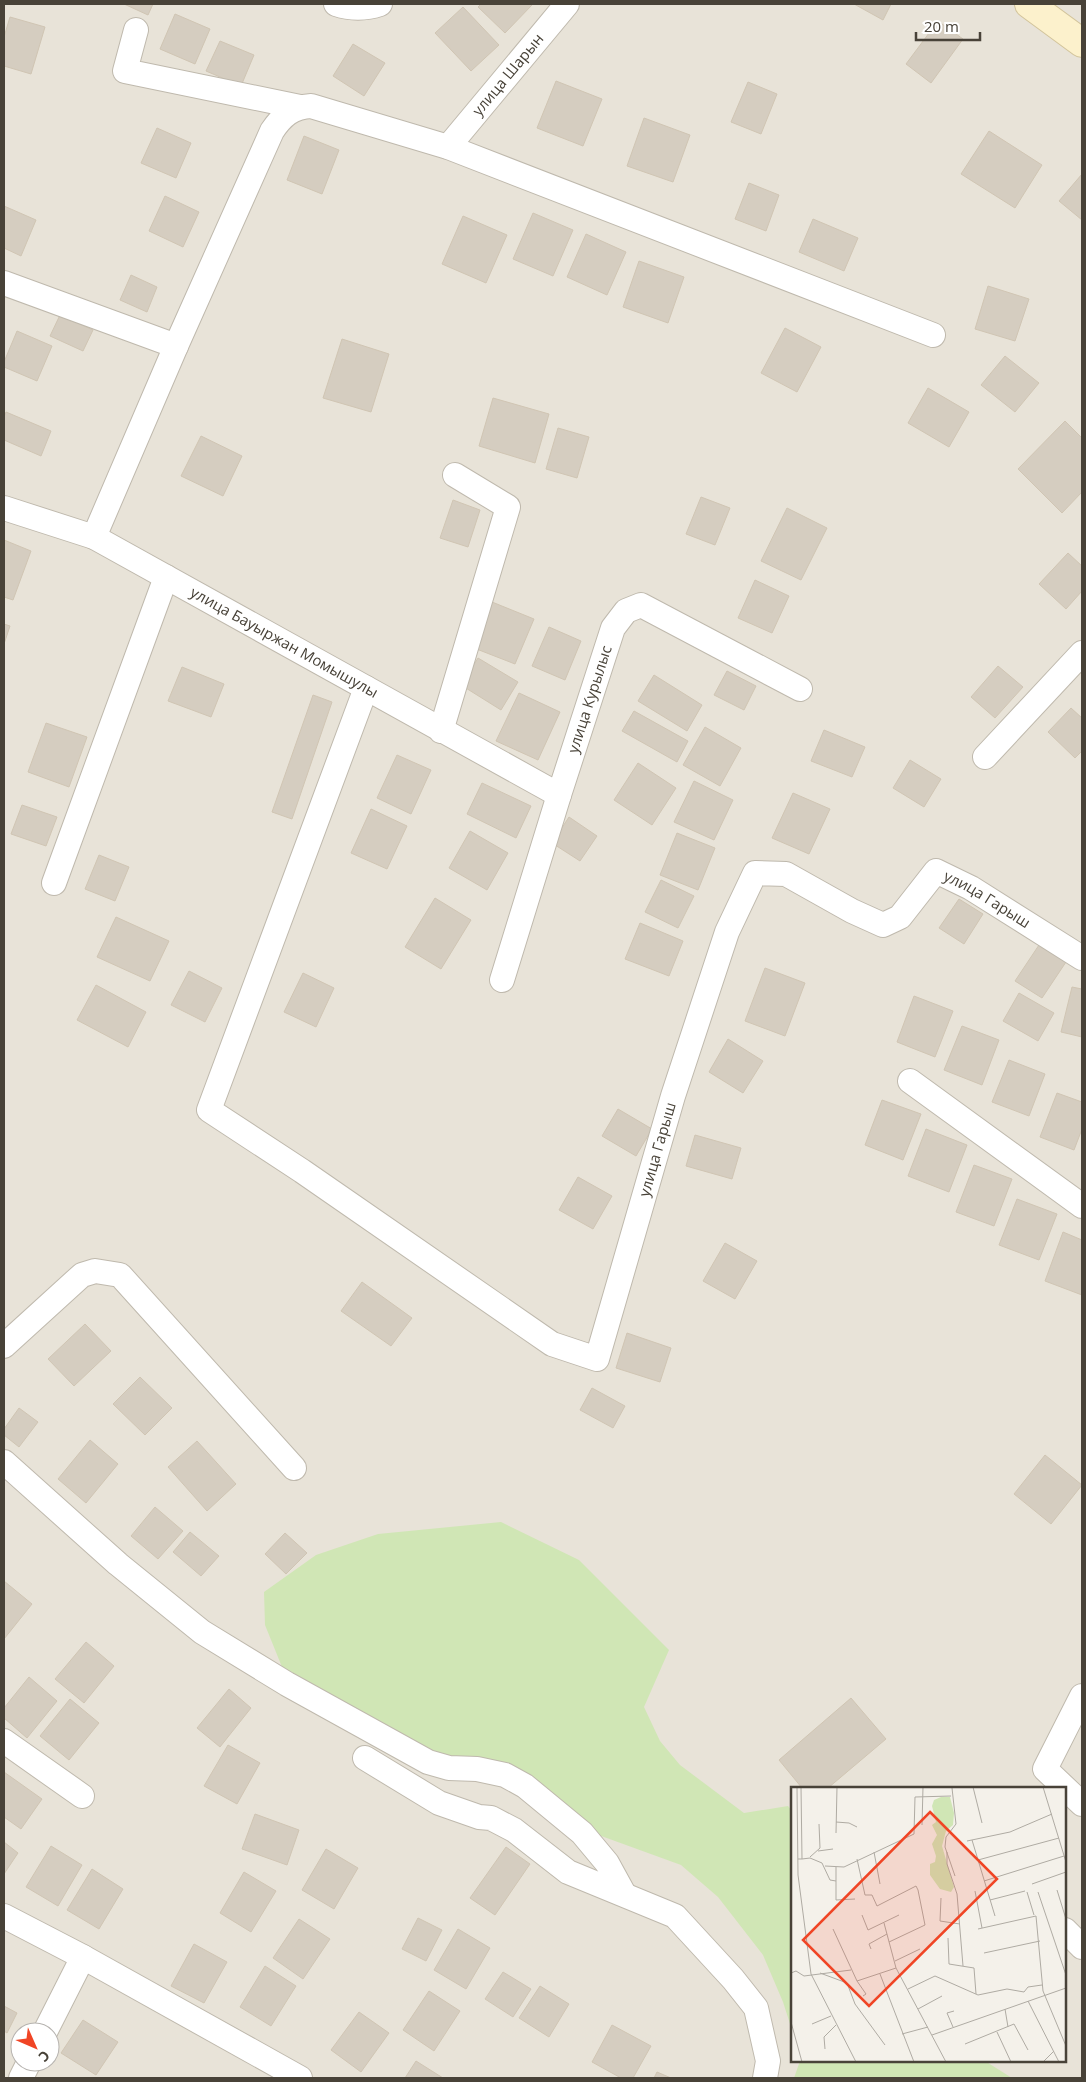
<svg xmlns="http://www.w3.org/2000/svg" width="1086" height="2082" font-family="'Open Sans',sans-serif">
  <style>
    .residential { fill: #e8e3d8; fill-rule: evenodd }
    .green { fill: #d0e6b5 }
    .building { fill: #d5cdc0; stroke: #d0c5b3 }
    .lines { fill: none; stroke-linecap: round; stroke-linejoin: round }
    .minor-casing { stroke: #bfb9ad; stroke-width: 26 }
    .secondary-casing { stroke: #d2c49b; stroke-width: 30 }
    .minor { stroke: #fff; stroke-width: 24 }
    .secondary { stroke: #fcf1cc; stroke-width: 28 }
    .labels { text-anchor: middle; stroke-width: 4; stroke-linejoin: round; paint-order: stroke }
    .street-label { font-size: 15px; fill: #484238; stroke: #fff }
    .inset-road { fill: none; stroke: #afaba3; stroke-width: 1 }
    .view { fill: #f04525; fill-opacity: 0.15; stroke: #f04525; stroke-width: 2.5 }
    .inset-edge { fill: none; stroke: #484238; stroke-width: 2.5 }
  </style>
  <rect width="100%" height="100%" fill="#f4f1ea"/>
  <path class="residential" d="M4 4H1082V2078H4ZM792 1788H1065V2061H792ZM20 2032H50V2062H20Z"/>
  <path class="green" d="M501 1522 579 1560 669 1650 644 1707 660 1741 680 1765 744 1813 788 1806 792 1811V2030L783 2002 763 1955 718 1897 681 1865 593 1833 461 1760 425 1749 282 1667 265 1625 264 1592 316 1555 378 1534Z
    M800 2061H985L1012 2078H794Z"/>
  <path class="building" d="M124 4H153L148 15Z
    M481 4H531L532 5 505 33 478 7Z
    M854 4H891L883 20Z
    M463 7 499 45 471 71 435 33Z
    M175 14 210 29 195 64 160 49Z
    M10 17 45 27 31 74 4 66V37Z
    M938 21 963 39 931 83 906 64Z
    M220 41 254 55 241 86 206 71Z
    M353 44 385 63 364 96 333 76Z
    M556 81 602 99 583 146 537 128Z
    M748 82 777 94 761 134 731 122Z
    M644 118 690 135 673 182 627 166Z
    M157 128 191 143 176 178 141 163Z
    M989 131 1042 165 1015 208 961 174Z
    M304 136 339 150 322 194 287 180Z
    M1082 174V220L1059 201Z
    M749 183 779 195 766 231 735 219Z
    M165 196 199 212 183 247 149 231Z
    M4 206 36 220 21 256 4 248Z
    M533 213 573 230 553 276 513 259Z
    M463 216 507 235 486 283 442 264Z
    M813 219 858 238 844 271 799 252Z
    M586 234 626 252 607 295 567 277Z
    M639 261 684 277 668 323 623 307Z
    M131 275 157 287 147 312 120 300Z
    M988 286 1029 299 1015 341 975 329Z
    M60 315 93 330 83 351 50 336Z
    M785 328 821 347 797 392 761 373Z
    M17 331 52 346 37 381 4 367V362Z
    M342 339 389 354 371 412 323 398Z
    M1005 356 1039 383 1015 412 981 385Z
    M928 388 969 412 949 447 908 423Z
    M493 398 549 414 535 463 479 446Z
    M6 412 51 431 41 456 4 440V417Z
    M1065 421 1082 438V492L1062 513 1018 469Z
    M558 428 589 437 577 478 546 469Z
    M201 436 242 456 223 496 181 476Z
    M701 497 730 508 715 545 686 534Z
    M453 500 480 510 468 547 440 538Z
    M787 508 827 528 801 580 761 561Z
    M4 540 31 551 13 600 4 597Z
    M1068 553 1082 566V591L1066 609 1039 584Z
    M755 580 789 596 772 633 738 618Z
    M492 602 534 619 515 664 474 648Z
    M4 624 10 626 4 644Z
    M549 627 581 641 565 680 532 666Z
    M478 658 518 682 501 710 461 685Z
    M998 666 1023 687 995 718 971 697Z
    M182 667 224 684 211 717 168 701Z
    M727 671 756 686 744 710 714 695Z
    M654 675 702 705 687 731 638 701Z
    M519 693 560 712 538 760 496 741Z
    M313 695 332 702 292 819 272 812Z
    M1071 708 1082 718V751L1075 758 1048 732Z
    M634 711 688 741 677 762 622 731Z
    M46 723 87 737 69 787 28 772Z
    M705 727 741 748 720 786 683 765Z
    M824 730 865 747 852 777 811 761Z
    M397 755 431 770 411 814 377 798Z
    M910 760 941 779 924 807 893 788Z
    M638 763 676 788 652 825 614 800Z
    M694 781 733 800 714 840 674 822Z
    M482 783 531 806 516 838 467 814Z
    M793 793 830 809 809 854 772 838Z
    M22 805 57 817 46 846 11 834Z
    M371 809 407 826 387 869 351 853Z
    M569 817 597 836 580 861 552 843Z
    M470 831 508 853 487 890 449 868Z
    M677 833 715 848 698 890 660 875Z
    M99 855 129 867 115 901 85 889Z
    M661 880 694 896 678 928 645 912Z
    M435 898 471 920 441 969 405 947Z
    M959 899 983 914 964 944 939 928Z
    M116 917 169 941 150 981 97 957Z
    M640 923 683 941 669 976 625 959Z
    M1039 945 1066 962 1042 998 1015 981Z
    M765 968 805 983 785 1036 745 1021Z
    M189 971 222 988 205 1022 171 1005Z
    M303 973 334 988 316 1027 284 1012Z
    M96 985 146 1012 128 1047 77 1020Z
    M1072 987 1082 989V1037L1061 1032Z
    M1019 993 1054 1013 1038 1041 1003 1021Z
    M914 996 953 1011 935 1057 897 1042Z
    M962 1026 999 1040 982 1085 944 1070Z
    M728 1039 763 1061 743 1093 709 1072Z
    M1009 1060 1045 1074 1029 1116 992 1102Z
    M1057 1093 1082 1102V1129L1074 1150 1040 1137Z
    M882 1100 921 1114 903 1160 865 1145Z
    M618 1109 652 1129 636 1156 602 1136Z
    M926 1129 967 1145 949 1192 908 1176Z
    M695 1135 741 1148 732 1179 686 1166Z
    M974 1165 1012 1179 994 1226 956 1212Z
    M578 1177 612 1196 593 1229 559 1210Z
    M1017 1199 1057 1214 1039 1260 999 1245Z
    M1063 1232 1082 1240V1295L1045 1281Z
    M725 1243 757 1261 735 1299 703 1281Z
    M362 1282 412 1318 391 1346 341 1311Z
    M85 1324 111 1351 74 1386 48 1359Z
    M627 1333 671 1348 660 1382 616 1368Z
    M140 1377 172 1408 145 1435 113 1404Z
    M592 1388 625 1406 613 1428 580 1410Z
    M19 1408 38 1422 19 1447 4 1435V1429Z
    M90 1440 118 1464 86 1503 58 1479Z
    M197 1441 236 1484 207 1511 168 1467Z
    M1045 1455 1082 1485 1051 1524 1014 1494Z
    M155 1507 183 1531 158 1559 131 1536Z
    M190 1532 219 1556 201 1576 173 1552Z
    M285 1533 307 1553 286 1574 265 1554Z
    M4 1581 32 1604 4 1639Z
    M86 1642 114 1666 84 1703 55 1679Z
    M29 1677 57 1701 27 1738 4 1718V1708Z
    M229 1689 251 1708 220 1747 197 1728Z
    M851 1698 886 1739 828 1788H802L779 1760Z
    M70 1699 99 1723 69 1760 40 1736Z
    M228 1745 260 1763 237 1804 204 1786Z
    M4 1772 42 1799 21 1829 4 1817Z
    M255 1814 299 1830 287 1865 242 1849Z
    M4 1842 18 1853 4 1874Z
    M51 1846 82 1865 58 1906 26 1887Z
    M506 1847 530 1864 495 1915 470 1898Z
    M326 1849 358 1868 334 1909 302 1890Z
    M92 1869 123 1889 99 1929 67 1910Z
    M244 1872 276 1891 251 1932 220 1913Z
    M418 1918 442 1930 426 1961 402 1949Z
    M299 1919 330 1939 303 1979 273 1958Z
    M458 1929 490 1948 466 1989 434 1970Z
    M194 1944 227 1962 204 2003 171 1986Z
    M265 1966 296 1986 271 2026 240 2007Z
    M503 1972 531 1989 513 2017 485 1999Z
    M540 1986 569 2004 549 2037 519 2018Z
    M429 1991 460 2011 434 2051 403 2030Z
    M4 2006 17 2013 7 2033 4 2031Z
    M359 2012 389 2033 361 2072 331 2050Z
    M83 2020 118 2042 96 2075 61 2053Z
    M612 2025 651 2046 633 2078H621L592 2062Z
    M416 2061 443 2078H405Z
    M657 2072 671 2078H654Z"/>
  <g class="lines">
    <g class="minor-casing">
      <g id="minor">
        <path d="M336 4C351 9 365 9 380 4"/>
        <path d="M136 30 125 71 300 107"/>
        <path id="s1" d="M448 147 567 4"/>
        <path d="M4 283 176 346"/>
        <path id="s2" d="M4 508 94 537 559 795"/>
        <path d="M94 537 176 346 272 131C282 116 292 107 311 106L448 147 933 335"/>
        <path id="s3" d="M366 688 209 1110 302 1171 552 1344 597 1359 673 1096 727 932 755 873 786 874 852 911 883 925 900 917 936 871 971 888 1082 958"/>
        <path d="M441 731 508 507 455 475"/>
        <path d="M985 757 1082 653"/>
        <path d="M54 883 166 577"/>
        <path id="s4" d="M502 980 559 795 613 628 626 611 641 605 800 689"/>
        <path d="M910 1081 1082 1206"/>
        <path d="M4 1346 82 1275 95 1271 120 1275 294 1468"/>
        <path d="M4 1462 118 1564 202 1632 287 1684 428 1762 449 1768 477 1769 505 1775 525 1786 582 1833 607 1863 624 1894"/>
        <path d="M1082 1696 1045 1769 1082 1804"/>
        <path d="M4 1741 82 1796"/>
        <path d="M365 1758 439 1803 479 1817 491 1818 514 1830 568 1872 675 1916 733 1979 756 2008 768 2061 765 2078"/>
        <path d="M4 1916 83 1957 300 2078"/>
        <path d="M1065 1930 1082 1947"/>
        <path d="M45 2032 83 1957"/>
        <path d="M21 2078 29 2062"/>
      </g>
    </g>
    <g class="secondary-casing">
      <path id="secondary" d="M1029 4 1082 43"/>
    </g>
    <use href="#minor" class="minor"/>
    <use href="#secondary" class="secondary"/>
  </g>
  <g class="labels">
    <g class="street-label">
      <text dy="5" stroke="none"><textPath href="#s1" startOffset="94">улица Шарын</textPath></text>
      <text dy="5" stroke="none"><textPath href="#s2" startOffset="312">улица Бауыржан Момышулы</textPath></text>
      <text dy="5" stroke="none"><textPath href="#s4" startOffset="294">улица Курылыс</textPath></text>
      <text dy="5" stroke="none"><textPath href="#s3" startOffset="1701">улица Гарыш</textPath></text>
      <text dy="5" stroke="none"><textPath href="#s3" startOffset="1131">улица Гарыш</textPath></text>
    </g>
  </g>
  <g transform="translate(791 1787)">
    <rect width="275" height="275" fill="#f4f1ea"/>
    <path d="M150 10H159L163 26 162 38 155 44 151 59 163 100 160 105 149 102 139 88V77L144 75 145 69 141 57 146 48 141 38 145 35 141 19 143 13Z" fill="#d0e6b5"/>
    <path class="inset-road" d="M6 0 7 88 20 187 65 275M182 0 191 36M252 0 275 75M161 1 165 37 155 50 154 60 164 89M45 35 58 36 66 40M131 38 132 0M45 46 46 0M181 53 204 129M176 54 219 45 261 27M27 64 42 62M83 65 89 97M156 65V77L166 107 172 179M19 70 29 61 28 37M7 72H11L10 0M11 72 19 71 31 76 39 93 45 94M66 72 74 108H81L86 119 125 99 127 103 134 138 98 155M187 73 268 51M34 79 53 80 123 47 124 10 160 9M45 80V113L64 112M193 94 273 69M241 97 275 85M266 103 275 132M184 104 191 141M236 105 243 128M247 105 275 188M150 111 149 134 169 137M199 113 234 104M71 128 77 143 108 128M93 136 105 181 155 275M42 142 66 194 105 181M187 142 245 129 252 204 275 259M157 151 158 177 183 181 185 207M80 162 78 157 96 147M193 166 249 154M104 174 129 162M0 186 5 184 13 189 60 183M29 186 56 196 64 217 94 258M89 187 123 275M66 194 75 207 72 209M117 202 144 189 187 208 216 202 233 205 237 200 251 198M237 214 268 275M127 222 151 209M214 222 217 240M0 235 11 275M21 237 40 229M162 240 156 226 163 224M206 245 220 275M111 247 137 240M141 248 275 201M174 257 223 237 237 263M34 262 33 250 45 238M252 275 263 264"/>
    <path class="view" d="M139 25 206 92 78 219 12 153Z"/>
    <rect width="275" height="275" class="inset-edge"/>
  </g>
  <rect width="1086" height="2082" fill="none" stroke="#484238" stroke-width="10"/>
  <g transform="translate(35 2047) rotate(135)"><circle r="24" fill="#ffffff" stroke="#b6b3af"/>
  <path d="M0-4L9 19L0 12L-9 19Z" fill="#f04525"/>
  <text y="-8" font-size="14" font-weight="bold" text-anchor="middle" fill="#484238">С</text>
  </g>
  <path d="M916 32v8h64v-8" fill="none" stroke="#484238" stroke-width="2.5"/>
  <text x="924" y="32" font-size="15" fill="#484238" stroke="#ffffff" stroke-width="4" paint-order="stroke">20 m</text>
</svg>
